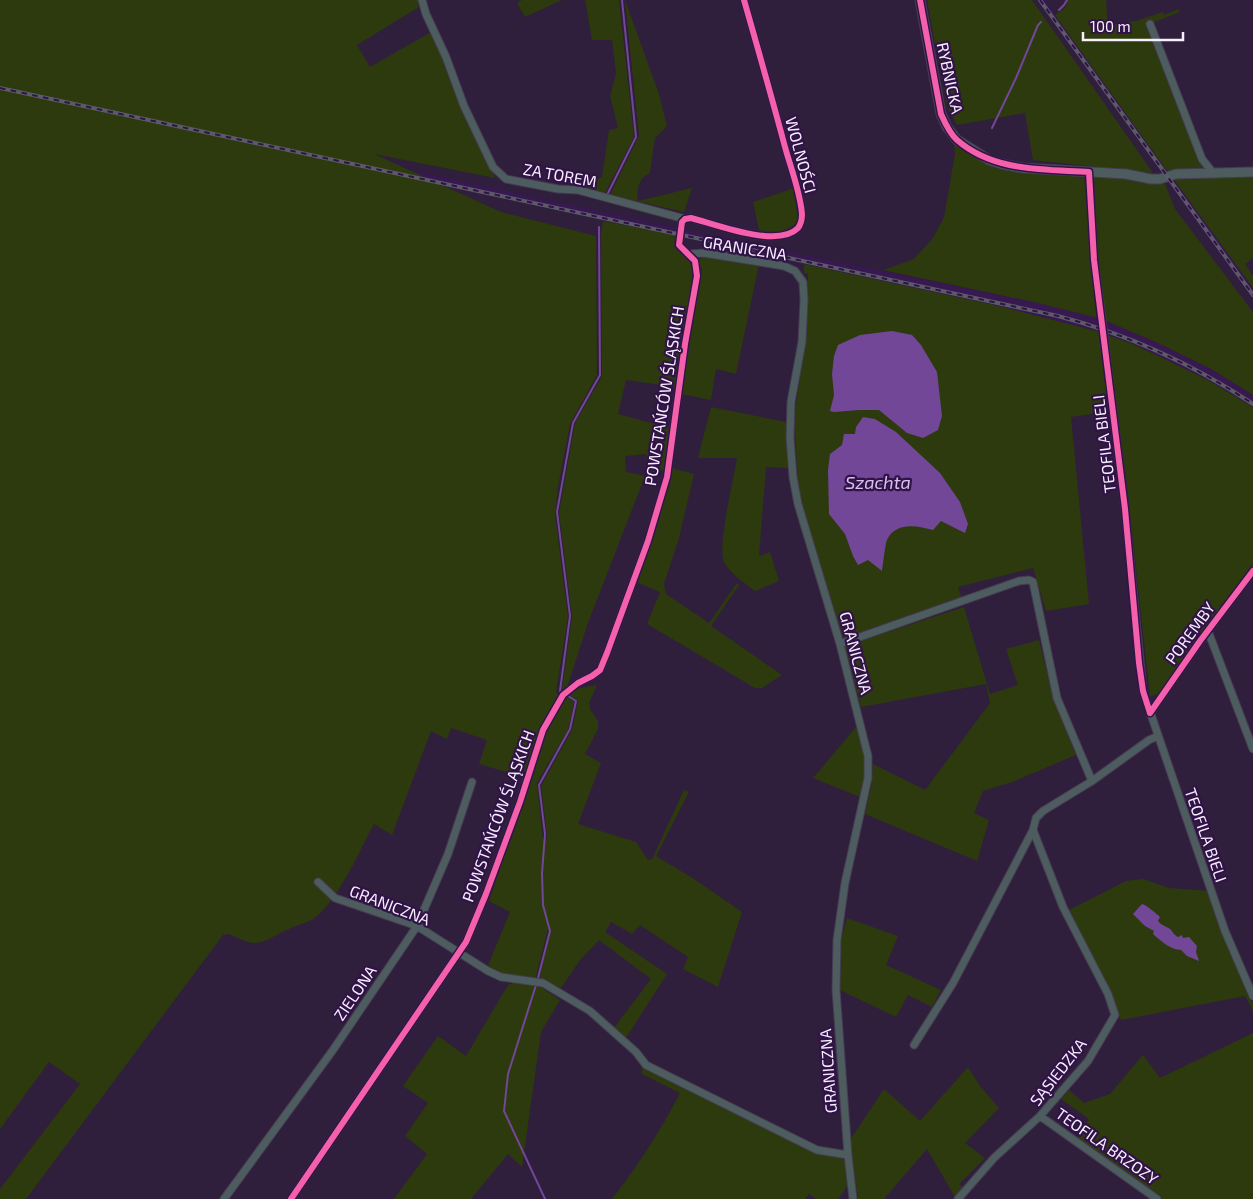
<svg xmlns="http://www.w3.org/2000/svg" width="1253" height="1199" font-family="'Exo 2',sans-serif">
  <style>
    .built { fill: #381850 }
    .green { fill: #2c3a0d }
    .water { fill: #724798 }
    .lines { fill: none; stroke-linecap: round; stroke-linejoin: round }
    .stream { stroke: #724798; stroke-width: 2 }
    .minor-casing { stroke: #473b51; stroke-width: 9 }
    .tertiary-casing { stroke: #473b51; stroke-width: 11 }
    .minor { stroke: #4d5c5f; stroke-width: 7 }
    .tertiary { stroke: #4d5c5f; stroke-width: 9 }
    .rail-casing { stroke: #5b5b68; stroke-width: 4 }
    .rail { stroke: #311348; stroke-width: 2; stroke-dasharray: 5.5; stroke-linecap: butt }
    .minor-bridge-casing { stroke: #473b51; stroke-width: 9; stroke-linecap: butt }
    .minor-bridge { stroke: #4d5c5f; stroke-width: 7 }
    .cycleway-casing { stroke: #311348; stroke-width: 9 }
    .cycleway { stroke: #f560ab; stroke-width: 6 }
    .labels { text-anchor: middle; stroke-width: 4.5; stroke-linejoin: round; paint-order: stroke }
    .street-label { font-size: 16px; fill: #f6effd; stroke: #311348 }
    .water-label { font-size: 18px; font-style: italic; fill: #d8c1ef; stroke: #311348 }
  </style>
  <rect width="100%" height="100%" fill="#301f3c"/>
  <path class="built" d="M1037 0H1045L1167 171 1191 202 1253 288V299L1198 225 1133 132Z
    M0 81 756 245 1038 303 1098 318 1100 332 994 305 826 270 675 235 414 180Z
    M1106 321 1156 342 1211 369 1253 395V407L1206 379 1133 344 1107 335Z"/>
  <path class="green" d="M0 0H418L419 7 357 45 370 67 431 32 495 178 374 154 501 212 596 236 597 375 570 424 558 487 555 515 568 617 556 692 559 695 544 721 524 777 479 764 487 740 451 728 447 739 431 731 392 835 374 824C360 850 339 898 317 916 310 923 298 924 289 929 260 942 261 950 229 934L223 935 26 1199H0V1189L80 1084 49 1062 0 1129Z
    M522 0H562L525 17 517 3Z
    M585 0H619L634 137 605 193 581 187 602 177 609 130 618 128 610 96 616 73 612 40H592Z
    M625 0 659 94 667 126 655 138 650 173C639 177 636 190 638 201L692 188 684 212 610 195 639 136Z
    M927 0H1032L1153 173 1033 160 1025 113 957 125 947 107Z
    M1068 0H1106L1108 25 1136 21 1163 12 1164 15 1178 9 1180 12 1150 24 1209 170 1167 171 1055 15 1065 8Z
    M954 142 981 161 997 168 1084 177 1098 318 1038 303 883 270 914 259 933 238 944 217 955 154Z
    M1094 176 1125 178 1165 184 1175 209 1253 312V395L1211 369 1156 342 1106 321 1098 267Z
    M1253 176V258L1245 264 1253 276V288L1172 177Z
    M794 188 798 222C787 232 773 233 759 230L753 202Z
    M603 221 675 235 674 247 693 264 692 287 676 387 626 380 618 414 670 428 665 469 649 475 646 454 625 456 626 472 645 476 588 623 567 687 562 690 572 616 559 513 575 423 601 378 602 373 601 235Z
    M706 257 759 264 736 374 716 369 711 400 681 394 702 269 699 262 701 258Z
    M804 264 994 305 1100 332 1110 411 1071 417 1089 604 1046 611 1033 568 958 587 961 597 844 638 839 633 799 498 794 420 807 323 808 274 804 273Z
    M1107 335 1133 344 1206 379 1253 407V564L1158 694 1150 696 1127 486Z
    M711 407 786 422 788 468 766 467 759 556 770 552 779 581 755 591C745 583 730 574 724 562 717 546 734 478 737 458H698Z
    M672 468 694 474 679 538 664 584 666 594 709 623 737 583 739 585 711 626 782 675 762 688H755L647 624 660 592 636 582 668 488Z
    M964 607 990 694 1018 685 1006 649 1039 640 1053 698 1076 755 1012 782 983 791 974 813 989 820 977 861 865 814 872 782 873 764 925 790 990 703 986 684 861 707 845 646Z
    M597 685 589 703 590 709 598 721V729L585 754 601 763 578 824 636 842 648 860 652 859 684 790 689 792 656 856 694 879 742 912 718 987 683 969 688 957 640 925 632 934 611 922 605 932 667 974 626 1038 614 1028 651 979 599 940 580 960 561 988 539 980 550 933 548 929 535 980 501 975 487 968 510 912 489 901 547 730 558 708 567 697 574 702 568 730 537 783 543 840 547 839V835L541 786 572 730 578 701 569 695 575 689Z
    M857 726 867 761 863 793 860 797 813 778Z
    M1143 879 1169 888 1209 891 1246 990 1253 1004V1011L1245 996 1121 1020 1079 928 1077 929 1069 910 1126 881Z
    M847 918 898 936 886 965 941 990 932 1007 908 995 896 1017 840 990 839 946Z
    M515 982 541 987 560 1000 541 1032 522 1167 508 1154 471 1199H394L427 1154 405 1136 428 1103 403 1086 438 1036 466 1056 508 985Z
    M1253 1033V1199H1163L1078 1140V1135L1089 1119 1061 1099 1069 1090 1084 1103 1110 1094 1143 1055 1160 1078Z
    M642 1065 805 1148 816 1153 842 1157 845 1159C849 1180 852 1182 838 1199H816L809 1194 805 1199H612C637 1167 661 1130 680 1093L642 1074Z
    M968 1067 980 1086 999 1108 965 1143 985 1158 959 1184 964 1188 955 1197 927 1149 884 1199H858L850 1140 884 1089 920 1121Z"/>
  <path class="water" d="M892 331 912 335 921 345 937 372 942 416 938 430 923 438 907 433 879 410H859L834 412 830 411 834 395 832 374 834 356 838 345 860 335Z
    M863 417 875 419 896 432 940 473 960 502 968 524 965 533 941 521 933 530C918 526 896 521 887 540 885 545 883 564 882 571L868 560 858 565 853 556 845 534 829 514 828 470 830 454 842 445 844 434H855L856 427Z
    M1142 904C1145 904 1157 914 1160 917L1158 921C1162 926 1166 926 1170 929 1173 932 1174 935 1178 937L1182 935 1183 938 1189 937 1197 946 1196 952 1199 961 1187 956 1181 950C1171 950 1161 941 1153 934L1154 931 1145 926 1133 914Z"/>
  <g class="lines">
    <path class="stream" d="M1059 10 1064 5 1067 0
      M992 128 1016 78 1038 25 1041 22
      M607 195 636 137 622 0
      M563 693 560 691 570 616 557 512 573 423 600 375 599 227
      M538 978 550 931 543 905 542 873 545 834 539 785 570 729 576 701 568 696
      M536 985 508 1074 504 1111 545 1199"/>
    <g class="minor-casing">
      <path id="minor" d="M422 0 426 14 446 57 464 106 493 167 506 179 558 189 578 190 685 219
        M1150 24 1202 159 1214 174
        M1089 172 1094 260 1101 310
        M689 254 704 253 784 266 795 271 803 282 804 300 802 342 791 402 790 438 793 477 798 504 840 644 868 756V778L845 883 837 940 836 990 848 1155 853 1199
        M1105 345 1125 509 1143 691 1225 931 1253 996
        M1208 631 1253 749
        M840 644 1019 581 1029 580 1033 582 1057 698 1092 781
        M1150 713 1200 641 1253 571
        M318 882 335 898 417 926 488 971 501 977 543 983 590 1011 636 1052 646 1065 817 1150 848 1155
        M914 1045 953 983 1033 830 1036 818 1043 811 1092 781 1149 740 1158 736
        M1040 1116 1157 1199
        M224 1199 333 1050 417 926 448 854 472 782
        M291 1199 466 942 486 894 520 802 543 730 563 695 578 683 592 676 600 670 607 653 648 541 667 477 685 344 697 276 695 261 679 245 682 222 685 219 691 218C715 224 778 249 798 228 801 224 802 218 802 214 800 191 791 169 785 147 772 98 758 49 744 0
        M958 1199 994 1158 1040 1116 1088 1061 1115 1015 1108 994 1063 907 1033 830"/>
    </g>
    <g class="tertiary-casing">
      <path id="tertiary" d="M920 0 941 114 947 127 957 140 989 160 1002 164 1023 168 1126 174 1151 179H1160L1176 174 1253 172"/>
    </g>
    <use href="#minor" class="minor"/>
    <use href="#tertiary" class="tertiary"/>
    <g class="rail-casing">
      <path id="rail" d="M1040 0 1253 295
        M0 88 1058 316C1127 334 1194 365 1253 404"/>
    </g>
    <use href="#rail" class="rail"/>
    <g class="minor-bridge-casing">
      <path id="minor-bridge" d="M1101 310 1105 345"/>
    </g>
    <use href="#minor-bridge" class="minor-bridge"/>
    <g class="cycleway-casing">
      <path id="cycleway" d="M920 0 941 114C945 123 950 134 957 140 994 172 1043 169 1089 172L1094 260 1125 509 1139 663 1143 691 1150 713
        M1150 713 1200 641 1253 571
        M291 1199 466 942 486 894 520 802 543 730 563 695 578 683 592 676 600 670 607 653 648 541 667 477 685 344 697 276 695 261 679 245 682 222 685 219 691 218C715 224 778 249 798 228 801 224 802 218 802 214 800 191 791 169 785 147 772 98 758 49 744 0"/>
    </g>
    <use href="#cycleway" class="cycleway"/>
  </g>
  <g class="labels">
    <g class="street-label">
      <text transform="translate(950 78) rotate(78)" y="6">RYBNICKA</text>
      <text transform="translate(801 155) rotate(75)" y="6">WOLNOŚCI</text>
      <text transform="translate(560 175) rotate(10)" y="6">ZA TOREM</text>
      <text transform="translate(745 248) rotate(9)" y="6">GRANICZNA</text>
      <text transform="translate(664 396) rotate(-81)" y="6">POWSTAŃCÓW ŚLĄSKICH</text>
      <text transform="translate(1104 444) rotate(-97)" y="6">TEOFILA BIELI</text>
      <text transform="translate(1190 633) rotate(-54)" y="6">POREMBY</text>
      <text transform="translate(856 653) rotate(75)" y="6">GRANICZNA</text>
      <text transform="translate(498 816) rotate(-70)" y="6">POWSTAŃCÓW ŚLĄSKICH</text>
      <text transform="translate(1206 835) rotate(71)" y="6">TEOFILA BIELI</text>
      <text transform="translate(390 905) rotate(21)" y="6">GRANICZNA</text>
      <text transform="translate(355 993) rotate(-56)" y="6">ZIELONA</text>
      <text transform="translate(828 1071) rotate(-94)" y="6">GRANICZNA</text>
      <text transform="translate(1058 1072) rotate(-52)" y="6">SĄSIEDZKA</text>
      <text transform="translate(1107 1146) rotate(35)" y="6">TEOFILA BRZOZY</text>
    </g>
    <g class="water-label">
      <text x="878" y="489">Szachta</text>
    </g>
  </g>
  <path d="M1083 32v8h100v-8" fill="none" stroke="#f6effd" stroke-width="2.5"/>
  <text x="1090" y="32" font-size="15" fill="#f6effd" stroke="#311348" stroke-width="4" paint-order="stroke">100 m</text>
</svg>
